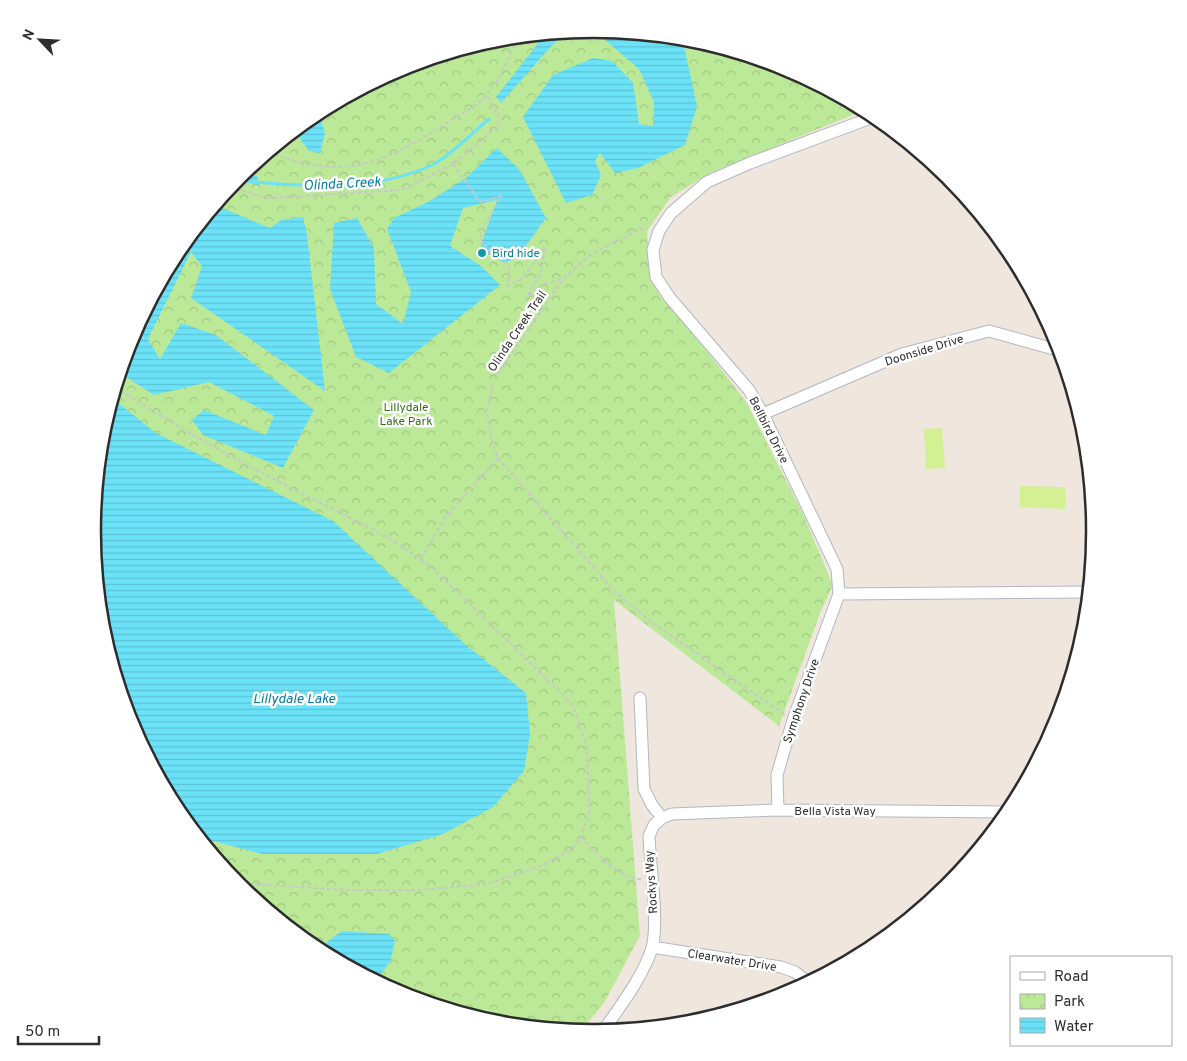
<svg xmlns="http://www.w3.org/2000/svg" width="1187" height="1061" font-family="Overpass,sans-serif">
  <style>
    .park { fill: url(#park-crowns) }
    .pitch { fill: #d3f193 }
    .water { fill: url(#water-rules) }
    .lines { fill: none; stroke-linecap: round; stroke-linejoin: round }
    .stream { stroke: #6be2f7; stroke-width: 3 }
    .minor-casing { stroke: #b2b7c1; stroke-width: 13 }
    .path { stroke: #c8c8c8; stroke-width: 2; stroke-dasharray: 4 2.5; stroke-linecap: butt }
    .minor { stroke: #fff; stroke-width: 11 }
    .culture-dot { fill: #0f9aa8; stroke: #fff; stroke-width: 2 }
    .labels { text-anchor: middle; stroke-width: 5; stroke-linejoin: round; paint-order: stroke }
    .culture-label { font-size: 12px; fill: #0d838f; stroke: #fff; text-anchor: start }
    .street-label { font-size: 12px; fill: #2d2d2d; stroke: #fff }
    .park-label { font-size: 12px; fill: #337116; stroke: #fff }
    .water-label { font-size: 14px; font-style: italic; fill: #057da1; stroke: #fff }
    .rim { fill: none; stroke: #2d2d2d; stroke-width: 2.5 }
  </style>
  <defs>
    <pattern id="park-crowns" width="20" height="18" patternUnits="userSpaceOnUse" patternTransform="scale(1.25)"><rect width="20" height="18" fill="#bce997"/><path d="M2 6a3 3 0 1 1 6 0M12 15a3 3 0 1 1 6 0" fill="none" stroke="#a2c882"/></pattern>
    <pattern id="water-rules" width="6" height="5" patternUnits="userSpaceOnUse" patternTransform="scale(1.25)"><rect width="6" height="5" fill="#6be2f7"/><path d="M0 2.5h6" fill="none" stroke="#5dc2d4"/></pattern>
  </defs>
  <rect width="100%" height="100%" fill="#efe6de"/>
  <path class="park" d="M593 29 692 38 786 67 865 110 710 173 671 197 647 231 650 276 660 296 707 351 747 403 803 514 833 585 820 613 779 726 614 600 640 936 604 1003 581 1031 495 1023 401 994 315 948 239 885 176 809 130 722 101 628 92 530 101 432 130 338 176 252 239 176 315 113 402 67 496 38Z"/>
  <path class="pitch" d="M942 428 945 468 926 469 924 429Z
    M1020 486 1066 487 1065 509 1020 507Z"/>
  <path class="water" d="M594 29 679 37 684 46 697 106 685 145 638 168 615 173 600 153 595 161 601 175 592 195 566 203 523 117 553 75 593 58 612 61 633 83 639 124 653 126 654 102 639 69 604 39 573 31Z
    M569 31 556 41 501 103 496 97 546 33Z
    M318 111 325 133 320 153 309 151 296 133V129Z
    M497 148 519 169 546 218 517 258 504 263 484 251 481 244 497 200 463 208 450 246 481 266 500 285 389 373 356 357 330 289 334 223 357 218 374 248 376 304 403 324 411 292 387 229 394 218 428 202 466 178Z
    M243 172 257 176 259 185 235 180Z
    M215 205 270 228 281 220 303 217 307 235 325 391 191 298 202 266 191 252 148 339 160 359 181 323 216 335 314 410 283 468 203 435 192 420 204 410 266 435 274 416 209 382 154 395 120 373 130 338 176 252Z
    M112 398 156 433 333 521 467 646 526 693 530 734 524 771 493 807 443 834 377 854H263L213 841 205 844 176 809 130 722 101 628 92 530 101 432Z
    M342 931 389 934 395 940 391 960 378 979 376 980 317 949Z"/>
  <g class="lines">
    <path class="stream" d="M254 182C314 187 376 191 432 165 449 157 474 131 489 119"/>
    <g class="minor-casing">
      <path id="minor" d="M763 414 902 354 989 331 1061 351
        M839 594 1089 592
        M778 810 777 775 793 720 839 594 837 569 763 414 749 390 670 298 656 277 653 250 659 231 671 213 707 182 750 163 876 116
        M662 818 672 814 778 810 1008 812
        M652 947 781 967 795 972 808 982
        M603 1031C619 1008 644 975 652 948 659 922 650 865 649 836L654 825 662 818 652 805 644 789 640 698"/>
    </g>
    <path class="path" d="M269 151C288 161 313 166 335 167 378 167 415 143 450 121 463 113 478 106 487 94 498 82 514 52 515 36
      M453 164 480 202 501 196 481 231V240L490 252 509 265 508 286 522 279 545 247 541 272 526 299 543 284 563 279
      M229 187 268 198 402 190 453 164 497 127 499 118 487 95
      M115 387C171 423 228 456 287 486 338 513 393 535 438 573L573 705 587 748 589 815 581 837 572 850 538 867 487 884 421 890H346L237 883
      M498 458 616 593 653 623 785 715
      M421 559 446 516 498 458 491 437 487 412 495 378 563 279 590 255 638 230 648 228
      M581 837C596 852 618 879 641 879"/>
    <use href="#minor" class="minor"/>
  </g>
  <circle class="culture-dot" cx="482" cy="253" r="5"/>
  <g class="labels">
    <g class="culture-label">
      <text x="492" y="257">Bird hide</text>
    </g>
    <g class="street-label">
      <text transform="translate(517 331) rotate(-56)" y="4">Olinda Creek Trail</text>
      <text transform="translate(924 350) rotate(-17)" y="4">Doonside Drive</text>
      <text transform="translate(769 430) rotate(63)" y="4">Bellbird Drive</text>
      <text transform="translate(801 701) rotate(-71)" y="4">Symphony Drive</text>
      <text x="835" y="815">Bella Vista Way</text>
      <text transform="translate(651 882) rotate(-94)" y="4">Rockys Way</text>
      <text transform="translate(732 960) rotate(9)" y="4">Clearwater Drive</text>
    </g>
    <g class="park-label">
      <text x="406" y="411">Lillydale<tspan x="406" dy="14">Lake Park</tspan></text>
    </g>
    <g class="water-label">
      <text transform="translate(342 183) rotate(-3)" y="5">Olinda Creek</text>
      <text x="294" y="703">Lillydale Lake</text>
    </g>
  </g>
  <path d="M0 0H1187V1061H0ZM593 38H594A492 492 0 0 1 1086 530V532A492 492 0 0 1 594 1024H593A492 492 0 0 1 101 532V530A492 492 0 0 1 593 38Z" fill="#fff" fill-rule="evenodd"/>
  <path class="rim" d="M593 38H594A492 492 0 0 1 1086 530V532A492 492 0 0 1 594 1024H593A492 492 0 0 1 101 532V530A492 492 0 0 1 593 38Z"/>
  <rect x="1010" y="956" width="162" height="90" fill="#ffffff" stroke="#ababab"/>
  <rect x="1020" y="972" width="25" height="8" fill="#ffffff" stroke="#ababab"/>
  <text x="1054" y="981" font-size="15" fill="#2d2d2d">Road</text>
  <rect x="1020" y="994" width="25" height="15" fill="url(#park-crowns)" stroke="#ababab"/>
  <text x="1054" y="1006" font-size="15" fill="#2d2d2d">Park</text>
  <rect x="1020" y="1018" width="25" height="15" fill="url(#water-rules)" stroke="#ababab"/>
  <text x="1054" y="1031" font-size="15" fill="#2d2d2d">Water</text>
  <g transform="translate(40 40) rotate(295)" stroke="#ffffff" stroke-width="4" paint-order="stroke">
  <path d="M0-4L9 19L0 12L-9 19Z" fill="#2d2d2d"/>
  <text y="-8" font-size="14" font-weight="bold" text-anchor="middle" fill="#2d2d2d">N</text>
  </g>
  <path d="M18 1036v8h81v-8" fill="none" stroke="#2d2d2d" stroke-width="2.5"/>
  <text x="25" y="1036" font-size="15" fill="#2d2d2d" stroke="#ffffff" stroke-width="4" paint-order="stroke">50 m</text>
</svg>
